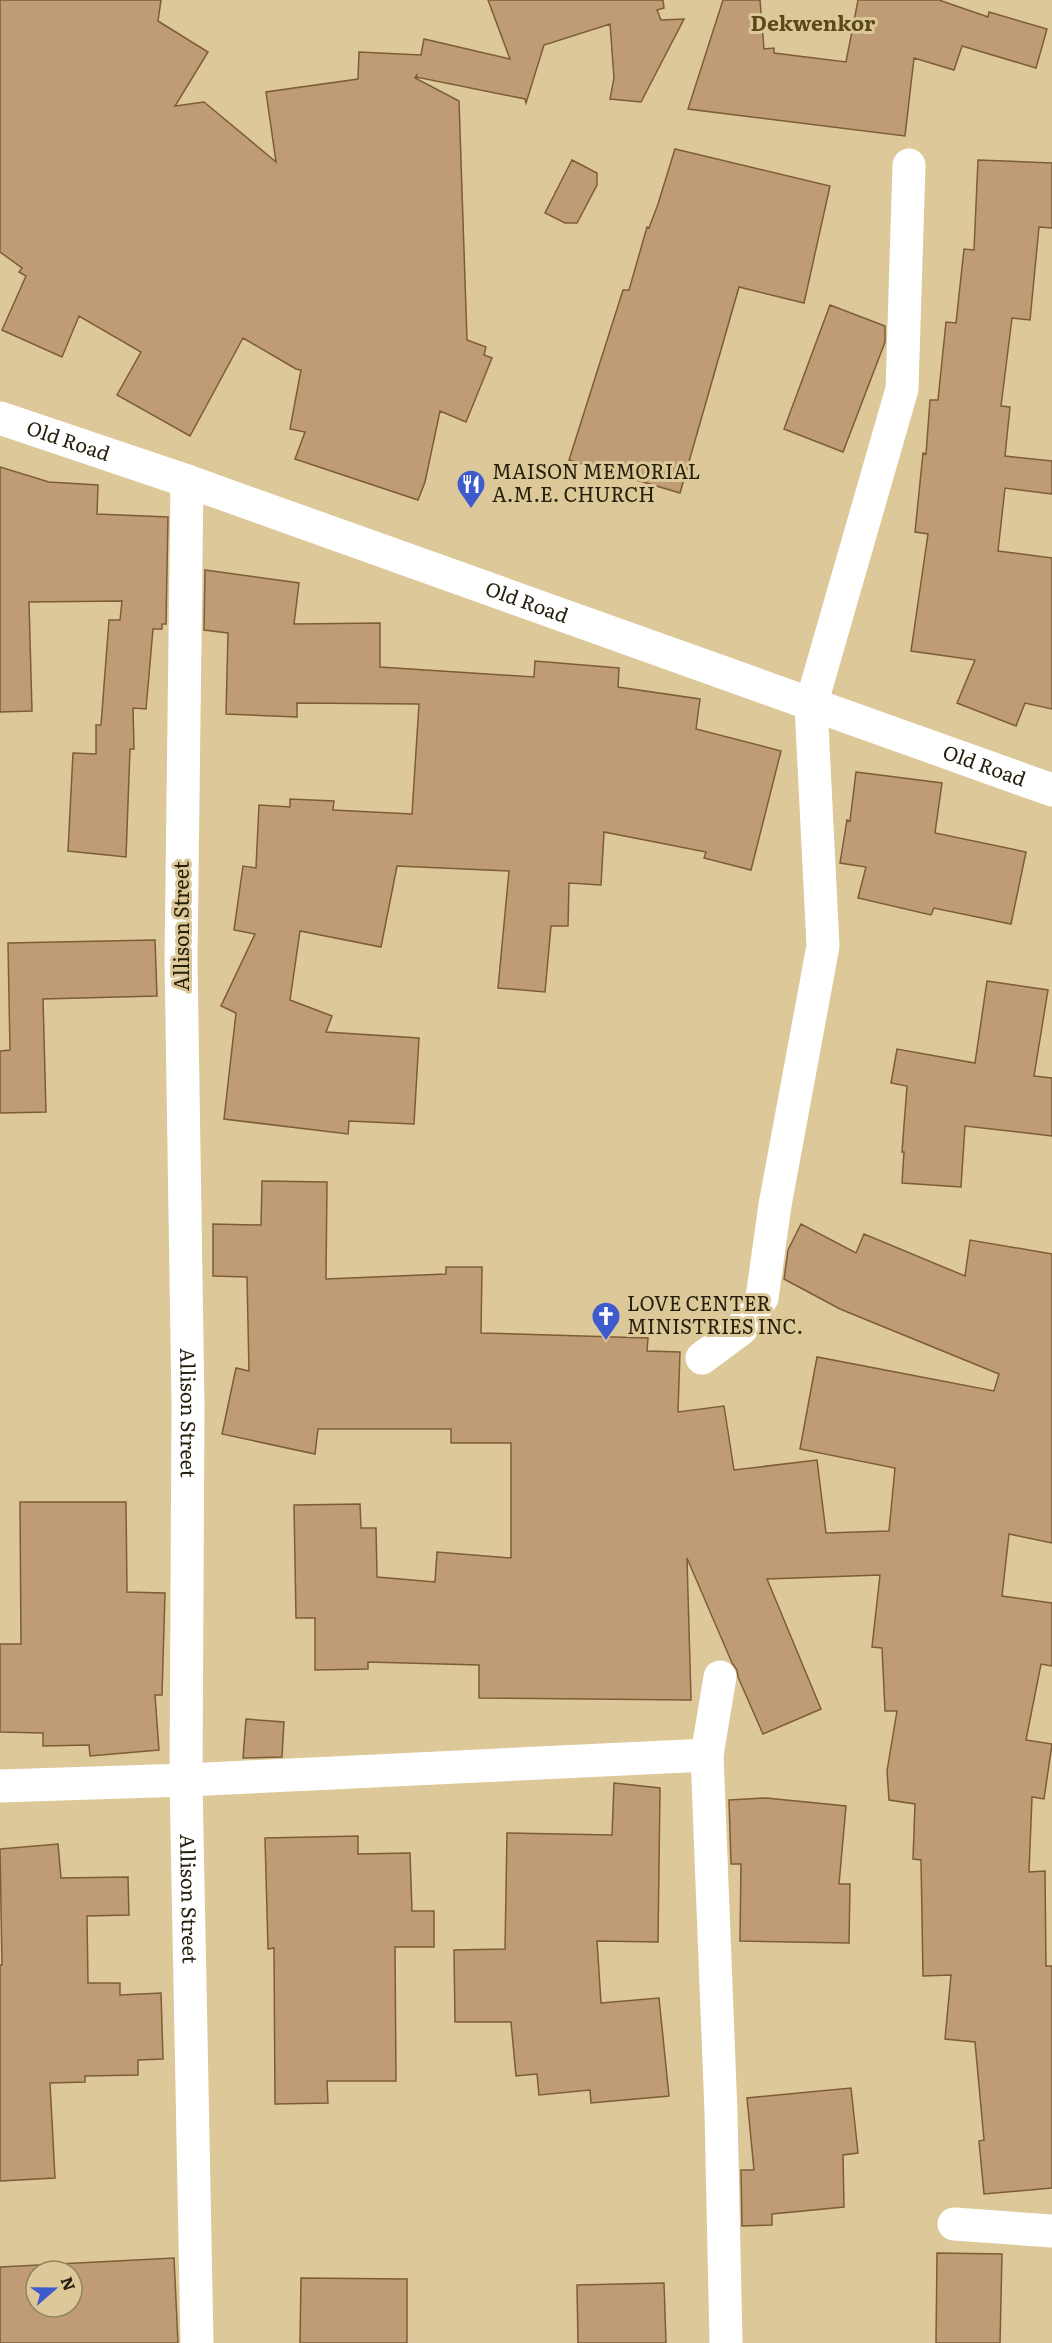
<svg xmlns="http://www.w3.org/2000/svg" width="1052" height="2343" font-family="Literata,serif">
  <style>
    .building { fill: #c09c76; stroke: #7d5c38; stroke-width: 1.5; fill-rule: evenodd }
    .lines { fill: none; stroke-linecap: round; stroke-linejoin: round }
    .street { stroke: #fff; stroke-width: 33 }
    .secondary { stroke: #fff; stroke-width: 33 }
    .labels { text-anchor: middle; stroke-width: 6; stroke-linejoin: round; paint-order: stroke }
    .street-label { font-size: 20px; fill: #261f0c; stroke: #dcc898 }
    .poi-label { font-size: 20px; fill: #261f0c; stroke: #dcc898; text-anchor: start }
    .neighbourhood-label { font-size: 21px; font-weight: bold; fill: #5a491b; stroke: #dcc898 }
  </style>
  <rect width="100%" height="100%" fill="#dcc898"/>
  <path class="building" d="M0 0H161L158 21 208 52 175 106 204 102 276 162 266 92 358 79 359 52 421 55 424 39 510 59 488 0H663L664 8 657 10 661 20 684 19 641 102 610 99 614 78 610 24 544 45 526 103 525 99 416 77 417 74 415 78 459 101 467 340 486 347 484 355 492 358 466 422 440 411 425 482 418 500 295 459 305 432 290 429 301 370 296 369 243 338 190 436 117 395 141 352 79 316 62 357 2 330 26 276 19 272 22 268 0 252Z
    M723 0H760L764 49 774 48V53L846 62 858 0H939L988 17 989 12 1047 29 1036 68 962 46 954 70 914 58 905 136 688 109Z
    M675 149 830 186 804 303 739 287 680 493 569 460 623 290H629L647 227 649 228 658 204Z
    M572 160 597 173V185L577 223H565L545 213Z
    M978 160 1052 163V228L1039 227 1030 320 1012 318 1001 406 1010 407 1005 456 1052 461V494L1005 488 998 551 1052 558V709L1025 703 1016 726 957 703 975 660 911 651 928 534 915 532 923 453 926 454 930 400H938L946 322 956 323 964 249 974 250Z
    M830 305 885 326V342L843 452 784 429Z
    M0 467 49 482 98 485 97 514 168 517 166 624H162V629H153L146 709 133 708 134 749H130L126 857 68 851 73 753 96 754V725H101L109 620H120L122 601 29 602 32 711 0 712Z
    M205 570 299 583 294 624 380 623V667L534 677 535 661 619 668 618 687 700 699 696 729 781 751 751 870 704 858 706 852 604 832 601 885 569 883 568 926H551L545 992 498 988 509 871 397 866 381 947 300 931 290 1000 332 1016 326 1032 419 1038 414 1124 349 1121 348 1134 224 1119 236 1013 221 1006 255 934 234 930 243 866 256 868 259 805 290 807V799L334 801 333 810 412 814 419 704 297 703V717L226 714 228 633 204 630Z
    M856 772 942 783 935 833 1026 852 1011 924 934 908 931 915 858 898 866 867 840 863 847 820 850 821Z
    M155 940 157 996 43 999 46 1112 0 1113V1051L10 1050 8 943Z
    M987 981 1048 990 1034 1076 1052 1078V1136L965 1126 961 1187 902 1183 904 1152H902L907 1086 891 1083 897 1049 975 1063Z
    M262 1181 327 1182 326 1279 446 1274V1267H482L481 1333 648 1338 647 1351 680 1352 678 1412 724 1406 734 1470 817 1460 826 1533 889 1531 895 1468 800 1449 817 1357 994 1391 999 1374 840 1309 784 1279 788 1250 801 1224 856 1253 864 1234 965 1276 970 1240 1052 1254V1543L1009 1534 1002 1596 1052 1603V1666L1041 1664 1026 1740 1052 1744 1044 1799 1032 1797 1029 1872 1045 1871 1046 1966H1052V2188L984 2194 979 2141 984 2140 975 2042 945 2039 951 1975 923 1976 921 1860 913 1859 915 1804 889 1800 887 1771 897 1711H885L882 1648 872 1647 880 1575 767 1579 821 1709 763 1734 738 1677 737 1670 732 1663 687 1558 691 1700 479 1698V1665L368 1662V1669L315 1670V1618H296L294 1505 360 1504 361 1528H376L377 1577 435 1582 437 1552 511 1558V1443H451V1429H318L315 1454 222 1434 236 1368 249 1371 247 1277 213 1276V1224L261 1225Z
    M20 1502H126L127 1592 165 1593 162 1695H155L159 1750 90 1756 89 1745 43 1746V1733L0 1732V1644H21Z
    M246 1719 284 1722 282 1757 243 1758Z
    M614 1783 660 1788 658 1942 597 1941 601 2003 659 1998 669 2096 591 2103 590 2090 539 2095 537 2074 516 2076 511 2022H455L454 1950 505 1949 507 1833 612 1835Z
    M766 1798 846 1806 839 1884H850L849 1943 740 1941 741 1864H731L729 1800Z
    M358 1836V1854L410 1853 412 1911H434V1947H395L396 2081H327L328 2103 275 2104 274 1948 268 1949 265 1838Z
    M58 1844 61 1878 128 1877 129 1915 87 1916 88 1983H120V1995L161 1993 163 2059 138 2060V2075L85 2076V2082L50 2083 55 2178 0 2181V1965H2L0 1849Z
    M851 2088 858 2153 843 2155 844 2207 772 2214V2225L742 2226 741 2170H754L747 2098Z
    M937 2253 1002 2254 1000 2343H936Z
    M174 2258 178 2343H0V2267ZM36 2271H72V2307H36Z
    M301 2278 407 2279V2343H300Z
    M664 2283 666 2343H578L577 2285Z"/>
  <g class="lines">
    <g class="street">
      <path id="s1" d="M187 481 181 959 188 1405 186 1780 197 2343"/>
      <path d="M702 1358 741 1329 762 1298 775 1205 823 946 811 705 902 389 909 165"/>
      <path d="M720 1677 707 1755 721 2113 726 2343"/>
      <path d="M0 1786 186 1780 707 1755"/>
      <path d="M954 2224 1052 2231"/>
    </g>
    <path class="secondary" id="s2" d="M0 418 187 481 1052 790"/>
  </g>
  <defs>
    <g id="restaurant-pin" transform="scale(1.5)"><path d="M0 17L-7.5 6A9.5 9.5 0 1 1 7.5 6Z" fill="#3d5bcd" stroke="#dcc898"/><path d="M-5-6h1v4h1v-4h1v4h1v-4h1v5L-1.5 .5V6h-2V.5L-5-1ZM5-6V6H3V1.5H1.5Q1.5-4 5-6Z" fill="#fff"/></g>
    <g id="church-pin" transform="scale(1.5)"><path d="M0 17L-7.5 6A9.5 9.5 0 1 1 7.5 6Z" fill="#3d5bcd" stroke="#dcc898"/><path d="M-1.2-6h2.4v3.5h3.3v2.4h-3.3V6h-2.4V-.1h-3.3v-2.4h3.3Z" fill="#fff"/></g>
  </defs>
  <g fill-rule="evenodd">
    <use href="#restaurant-pin" x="471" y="484"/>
    <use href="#church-pin" x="606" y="1316"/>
  </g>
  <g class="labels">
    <g class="street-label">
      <text dy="7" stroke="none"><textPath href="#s2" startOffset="72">Old Road</textPath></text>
      <text dy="7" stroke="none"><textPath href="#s2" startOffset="558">Old Road</textPath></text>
      <text dy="7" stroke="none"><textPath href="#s2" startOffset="1044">Old Road</textPath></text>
      <text transform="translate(182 926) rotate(-90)" y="7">Allison Street</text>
      <text dy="7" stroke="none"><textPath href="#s1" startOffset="932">Allison Street</textPath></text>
      <text dy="7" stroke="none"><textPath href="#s1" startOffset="1418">Allison Street</textPath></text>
    </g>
    <g class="poi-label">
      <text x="492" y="479">MAISON MEMORIAL<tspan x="492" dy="23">A.M.E. CHURCH</tspan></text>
      <text x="627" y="1311">LOVE CENTER<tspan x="627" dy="23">MINISTRIES INC.</tspan></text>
    </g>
    <g class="neighbourhood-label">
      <text x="813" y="31">Dekwenkor</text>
    </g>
  </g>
  <g transform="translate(54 2289) rotate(70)"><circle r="28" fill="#dcc898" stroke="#938460" stroke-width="1.5"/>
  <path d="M0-4.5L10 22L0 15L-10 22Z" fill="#3d5bcd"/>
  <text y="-9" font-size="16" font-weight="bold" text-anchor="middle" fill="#261f0c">N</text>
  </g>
</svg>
